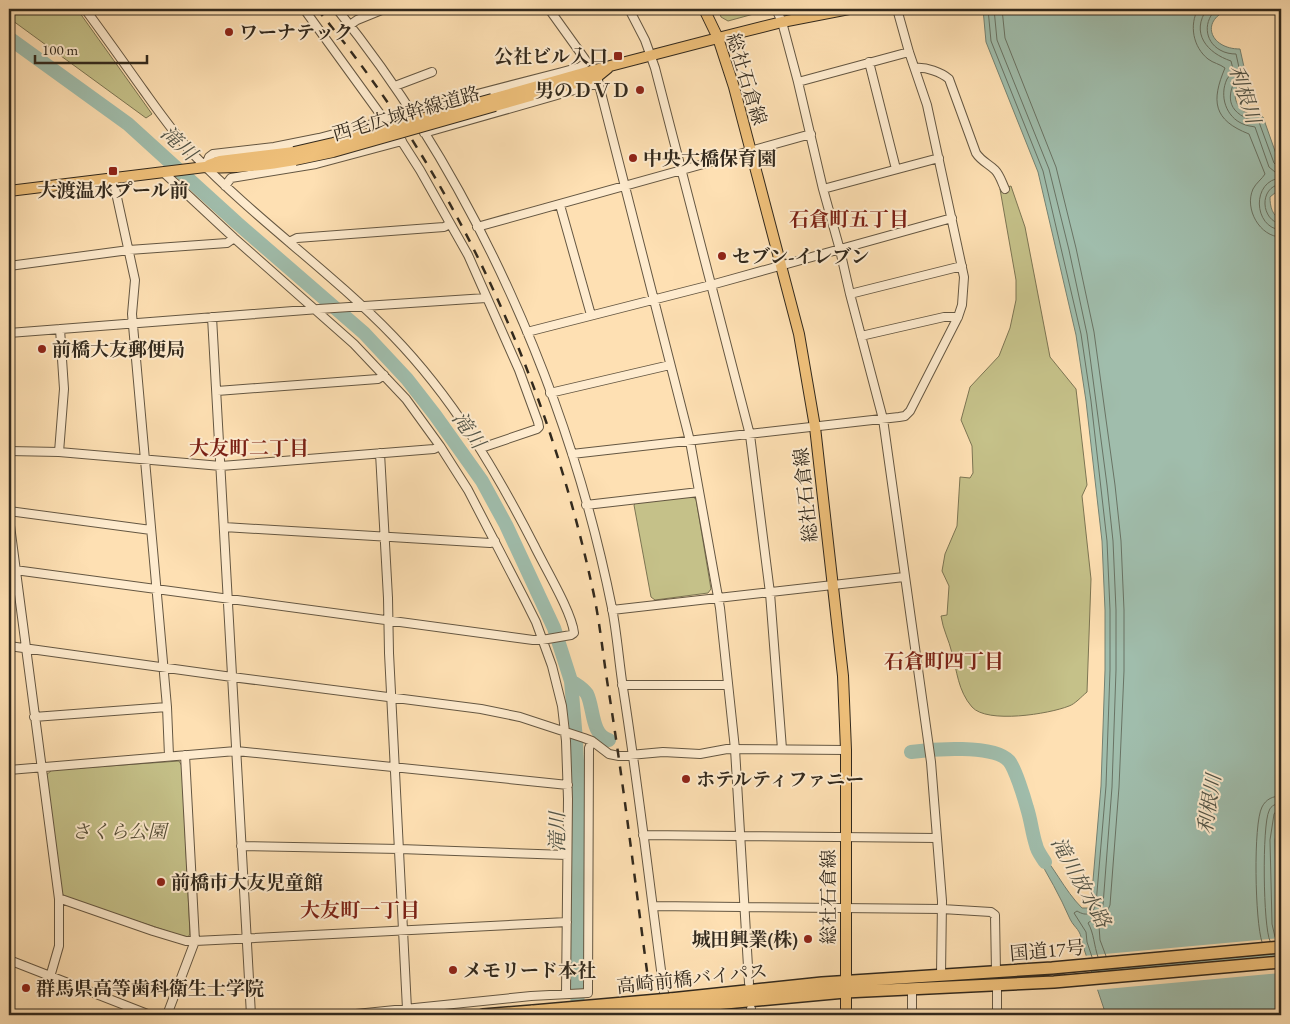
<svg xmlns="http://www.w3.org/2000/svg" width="1290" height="1024" font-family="'EB Garamond','Noto Serif JP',serif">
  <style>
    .green { fill: #c5c189; stroke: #7c7553 }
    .water { fill: #a0bdac; stroke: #748273 }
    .pier { fill: #fee0b3 }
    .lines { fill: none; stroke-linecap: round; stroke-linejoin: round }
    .shore { stroke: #697364; stroke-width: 1 }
    .river { stroke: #a0bdac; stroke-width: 14 }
    .minor-casing { stroke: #655742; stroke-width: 10 }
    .major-casing { stroke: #32291d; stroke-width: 12 }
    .highway-casing { stroke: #32291d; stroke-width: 14 }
    .minor { stroke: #feebce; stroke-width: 8 }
    .major { stroke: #efc07a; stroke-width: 10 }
    .highway { stroke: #efc07a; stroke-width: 11 }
    .rail { stroke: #32291d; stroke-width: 2.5; stroke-dasharray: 9 9; stroke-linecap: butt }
    .major-bridge-casing { stroke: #32291d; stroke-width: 12; stroke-linecap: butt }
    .highway-bridge-casing { stroke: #32291d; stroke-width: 14; stroke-linecap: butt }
    .major-bridge { stroke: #efc07a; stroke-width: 10 }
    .highway-bridge { stroke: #efc07a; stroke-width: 11 }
    .poi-dot { fill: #8f2418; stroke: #feebce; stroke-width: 2 }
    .labels { text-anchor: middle; stroke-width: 4; stroke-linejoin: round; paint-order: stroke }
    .poi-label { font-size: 19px; font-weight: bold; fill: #32291d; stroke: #feebce; text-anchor: start }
    .street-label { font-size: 19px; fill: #32291d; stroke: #feebce }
    .park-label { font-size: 19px; font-style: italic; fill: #574f38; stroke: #feebce }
    .water-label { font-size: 20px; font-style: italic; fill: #535548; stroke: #feebce }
    .neighbourhood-label { font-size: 20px; font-weight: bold; fill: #7a1f14; stroke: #feebce }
  </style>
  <rect width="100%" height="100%" fill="#fee0b3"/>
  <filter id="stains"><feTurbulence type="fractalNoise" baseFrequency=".004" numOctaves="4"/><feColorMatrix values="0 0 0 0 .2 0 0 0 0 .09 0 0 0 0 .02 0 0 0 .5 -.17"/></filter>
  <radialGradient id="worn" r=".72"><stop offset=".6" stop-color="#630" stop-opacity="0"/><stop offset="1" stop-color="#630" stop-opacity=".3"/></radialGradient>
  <path class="green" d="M9 9H77L152 114 146 118 9 18Z
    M718 9H772L728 21 721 17Z
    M1011 186 1025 227 1050 357 1076 389 1087 485 1082 496 1091 579 1087 692C1081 697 1075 704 1069 706 1049 714 987 724 972 707 958 691 957 671 952 653 949 640 943 630 941 616L947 615 949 586 942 571 945 554 957 526 960 477 970 478 973 473 972 446 961 420 970 387 999 356 1010 328 1016 300V280L1000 189Z
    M691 496 696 499 711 589 708 593 655 600 651 597 634 505 636 502Z
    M179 761 182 766 190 934 188 937 179 935 65 897 62 893 45 776 52 770Z"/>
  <path class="water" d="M983 9H1231C1199 19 1209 49 1240 49L1246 76C1233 84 1230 105 1247 113 1251 115 1258 116 1263 117L1281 168V188L1270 197C1270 206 1272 216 1281 219V807L1275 840 1277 924 1281 950V1015H1106L1082 943C1081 929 1075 929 1070 919 1060 896 1048 875 1035 853L1036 847C1054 866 1064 890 1082 908H1089L1091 904 1101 786 1105 670V610L1102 541 1086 401 1076 335 1038 172 986 42Z"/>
  <path class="pier" d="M1281 938V953L1088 970 1083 956Z
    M1281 955V973L1095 990 1089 973Z"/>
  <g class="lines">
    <path class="shore" d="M988 9 991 41 1043 171 1081 334 1091 401 1107 541 1110 610V670L1106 786 1096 904C1093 914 1087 917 1077 911L1074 913 1086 932 1087 942 1092 957
      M994 9 997 40 1049 169 1069 250 1087 334 1107 485 1113 541 1116 610V670L1112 787 1103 905 1097 916 1088 923C1094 933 1094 946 1098 957
      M1002 9 1005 38 1056 167 1076 248 1094 332 1115 485 1121 541 1124 610V671L1119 787 1110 905 1105 917 1099 926 1100 940 1106 956
      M1198 9C1189 25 1193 47 1208 59 1213 63 1220 64 1225 68 1211 101 1213 120 1249 134L1265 174C1262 179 1256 183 1253 189 1244 209 1260 237 1281 237
      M1207 9C1190 33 1207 53 1231 61L1233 69C1232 73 1229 76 1227 79 1219 96 1226 117 1243 124 1247 126 1251 126 1255 127L1269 167 1275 172 1281 173
      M1217 9C1203 20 1204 41 1220 50 1225 53 1231 54 1236 54L1240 72C1230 87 1223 106 1244 117 1249 120 1254 120 1259 122L1274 163 1277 166 1281 167
      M1281 178C1251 180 1253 228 1281 230
      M1281 184C1258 187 1261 221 1281 224
      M1280 940 1275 937 1272 924 1270 840 1274 814 1277 810H1281
      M1270 941C1263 927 1262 825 1269 811 1271 805 1276 804 1281 803
      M1262 942C1255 922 1253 824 1262 807 1266 799 1273 796 1281 796"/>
    <path class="river" d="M9 38 128 124 237 223 364 333 407 379 435 415 482 481 506 525 554 628 571 681 576 740 578 782V984L577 1015
      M571 681C577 685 583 688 587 694 594 708 591 735 609 740
      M911 752C932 749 994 744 1009 761 1015 768 1024 797 1027 808 1031 820 1032 833 1036 845 1037 851 1042 857 1045 862"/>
    <g class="minor-casing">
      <path id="minor" d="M304 9 383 118 390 123 420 170 468 255 519 370 538 422 539 427 537 429 481 448
        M337 9C474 179 569 394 612 608 617 634 619 662 623 688 640 797 652 906 667 1015
        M629 9 645 40 655 68 750 435 770 593 782 749
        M776 9 782 22 798 82 823 189 840 250 850 294 883 419 931 762 942 901 941 975
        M350 25 357 20 384 9
        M869 62 896 169
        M916 68C926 67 941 72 949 79L976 153C981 161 989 164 995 170 1000 175 1002 183 1005 189
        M597 77 690 441 720 608 735 749 749 983
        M798 82 909 52
        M395 86 432 72
        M412 111 562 72 580 67 587 62 549 9
        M424 133 599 83
        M205 167 209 157 213 154 274 147 319 138 379 122 383 118
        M163 172 234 238 354 344 406 399 440 446 468 490 524 598 536 622 552 666 562 706 566 741 568 799 566 994
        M113 179 135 280 132 314 167 707 169 756
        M225 186 231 178 316 164 402 141
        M823 189 939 158
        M560 205 591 315
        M477 227 811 134
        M289 242 297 238 444 227 450 224
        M9 266 129 250 227 243 234 238
        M850 294 962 266
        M212 317 251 1015
        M527 332 711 285 952 218
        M9 333 319 309 486 298
        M861 336 944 317H958
        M217 391 378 379 384 375
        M550 393 670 365
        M9 451 59 452 221 466 434 449 440 446
        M59 452 64 389 60 329
        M380 453 388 598 389 653 407 1009
        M572 454 899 417 905 416 910 411 958 317 962 305 964 277 927 105 909 52 897 9
        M586 505 699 492
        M9 511 151 530
        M9 518 59 899V946L50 977
        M224 527 490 543 495 541
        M15 570 533 640H542L571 635 574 633C572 612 544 566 534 545 495 469 452 397 393 336 330 271 255 219 193 154 175 135 159 112 144 91 124 63 105 36 85 9
        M612 610 904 577
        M9 646 232 677 481 709 520 717 584 738 592 741 609 754 619 756 663 752 700 754 727 749 846 750
        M622 685H728
        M34 717 167 707
        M9 770 236 751 568 785
        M643 835 937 838
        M241 846 400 849 567 855
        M59 899 64 900 153 931 186 941H195L567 922
        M653 906 942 909 991 912 995 915 996 972
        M9 960 150 1015
        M997 986V1015
        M912 988V1015
        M751 1009V1015
        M167 1015 195 941 185 755
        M346 1015 531 996 588 993 589 748 592 741"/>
    </g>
    <g class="major-casing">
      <path id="major" d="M704 9 718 38 734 87 799 334 815 427 843 676 846 750V1015
        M492 99 587 72 718 38 782 22 849 9
        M495 106 597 77 608 68
        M209 165 220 161 294 152
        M9 191 205 167C235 169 266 165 295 160"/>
    </g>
    <g class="highway-casing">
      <path id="highway" d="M670 999 822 983 1052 968 1281 947
        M671 1008 845 992 1054 982 1281 962
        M483 1015 533 1011"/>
    </g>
    <use href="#minor" class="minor"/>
    <use href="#major" class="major"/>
    <use href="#highway" class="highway"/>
    <path class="rail" d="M317 9C455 174 546 376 592 586 600 621 603 657 609 693 626 800 638 908 653 1015"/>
    <g class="major-bridge-casing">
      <path id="major-bridge" d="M294 152 333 143 492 99
        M295 160 333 152 495 106"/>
    </g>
    <g class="highway-bridge-casing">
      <path id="highway-bridge" d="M533 1011 670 999
        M588 1015 671 1008"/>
    </g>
    <use href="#major-bridge" class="major-bridge"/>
    <use href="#highway-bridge" class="highway-bridge"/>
  </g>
  <g class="poi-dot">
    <circle cx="229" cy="32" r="5"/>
    <rect x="613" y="51" width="10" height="10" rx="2.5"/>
    <circle cx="640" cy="90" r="5"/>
    <circle cx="633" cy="158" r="5"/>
    <rect x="108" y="166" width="10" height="10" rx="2.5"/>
    <circle cx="722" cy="256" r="5"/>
    <circle cx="42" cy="349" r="5"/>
    <circle cx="686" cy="779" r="5"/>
    <circle cx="161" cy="882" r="5"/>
    <circle cx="808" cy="939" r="5"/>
    <circle cx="453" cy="970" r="5"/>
    <circle cx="26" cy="988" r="5"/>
  </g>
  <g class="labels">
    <g class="poi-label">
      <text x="239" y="39">ワーナテック</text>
      <text x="608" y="63" text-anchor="end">公社ビル入口</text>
      <text x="630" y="97" text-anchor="end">男のＤＶＤ</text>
      <text x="643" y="165">中央大橋保育園</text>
      <text x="113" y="197" text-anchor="middle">大渡温水プール前</text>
      <text x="732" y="263">セブン-イレブン</text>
      <text x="52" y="356">前橋大友郵便局</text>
      <text x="696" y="786">ホテルティファニー</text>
      <text x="171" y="889">前橋市大友児童館</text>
      <text x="798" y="946" text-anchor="end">城田興業(株)</text>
      <text x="463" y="977">メモリード本社</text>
      <text x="36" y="995">群馬県高等歯科衛生士学院</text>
    </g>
    <g class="street-label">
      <text transform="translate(747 79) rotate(73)" y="7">総社石倉線</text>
      <text transform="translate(406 113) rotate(-16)" y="7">西毛広域幹線道路</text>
      <text transform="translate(805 495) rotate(-96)" y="7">総社石倉線</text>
      <text transform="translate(828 897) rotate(-90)" y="7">総社石倉線</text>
      <text transform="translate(1047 950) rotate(-5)" y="7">国道17号</text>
      <text transform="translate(692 978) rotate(-6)" y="7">高崎前橋バイパス</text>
    </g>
    <g class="park-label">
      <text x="119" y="838">さくら公園</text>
    </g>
    <g class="water-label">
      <text transform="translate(1245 94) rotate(72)" y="7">利根川</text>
      <text transform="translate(179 143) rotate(42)" y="7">滝川</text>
      <text transform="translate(469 430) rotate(54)" y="7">滝川</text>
      <text transform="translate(1209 804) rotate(-81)" y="7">利根川</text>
      <text transform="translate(557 832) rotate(-90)" y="7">滝川</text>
      <text transform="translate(1081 882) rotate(61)" y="7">滝川放水路</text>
    </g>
    <g class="neighbourhood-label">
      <text x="849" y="226">石倉町五丁目</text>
      <text x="249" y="455">大友町二丁目</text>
      <text x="944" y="668">石倉町四丁目</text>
      <text x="360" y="917">大友町一丁目</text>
    </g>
  </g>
  <rect width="1290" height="1024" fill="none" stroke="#fee0b3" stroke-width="30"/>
  <rect x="10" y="10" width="1270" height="1004" fill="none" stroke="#32291d" stroke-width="2.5"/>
  <rect x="15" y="15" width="1260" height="994" fill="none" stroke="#32291d"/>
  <path d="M35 55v8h112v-8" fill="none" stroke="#32291d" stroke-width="2.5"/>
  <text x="42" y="55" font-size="15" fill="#32291d" stroke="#feebce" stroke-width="4" paint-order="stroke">100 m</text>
  <rect width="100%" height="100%" filter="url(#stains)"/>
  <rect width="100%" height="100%" fill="url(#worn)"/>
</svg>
